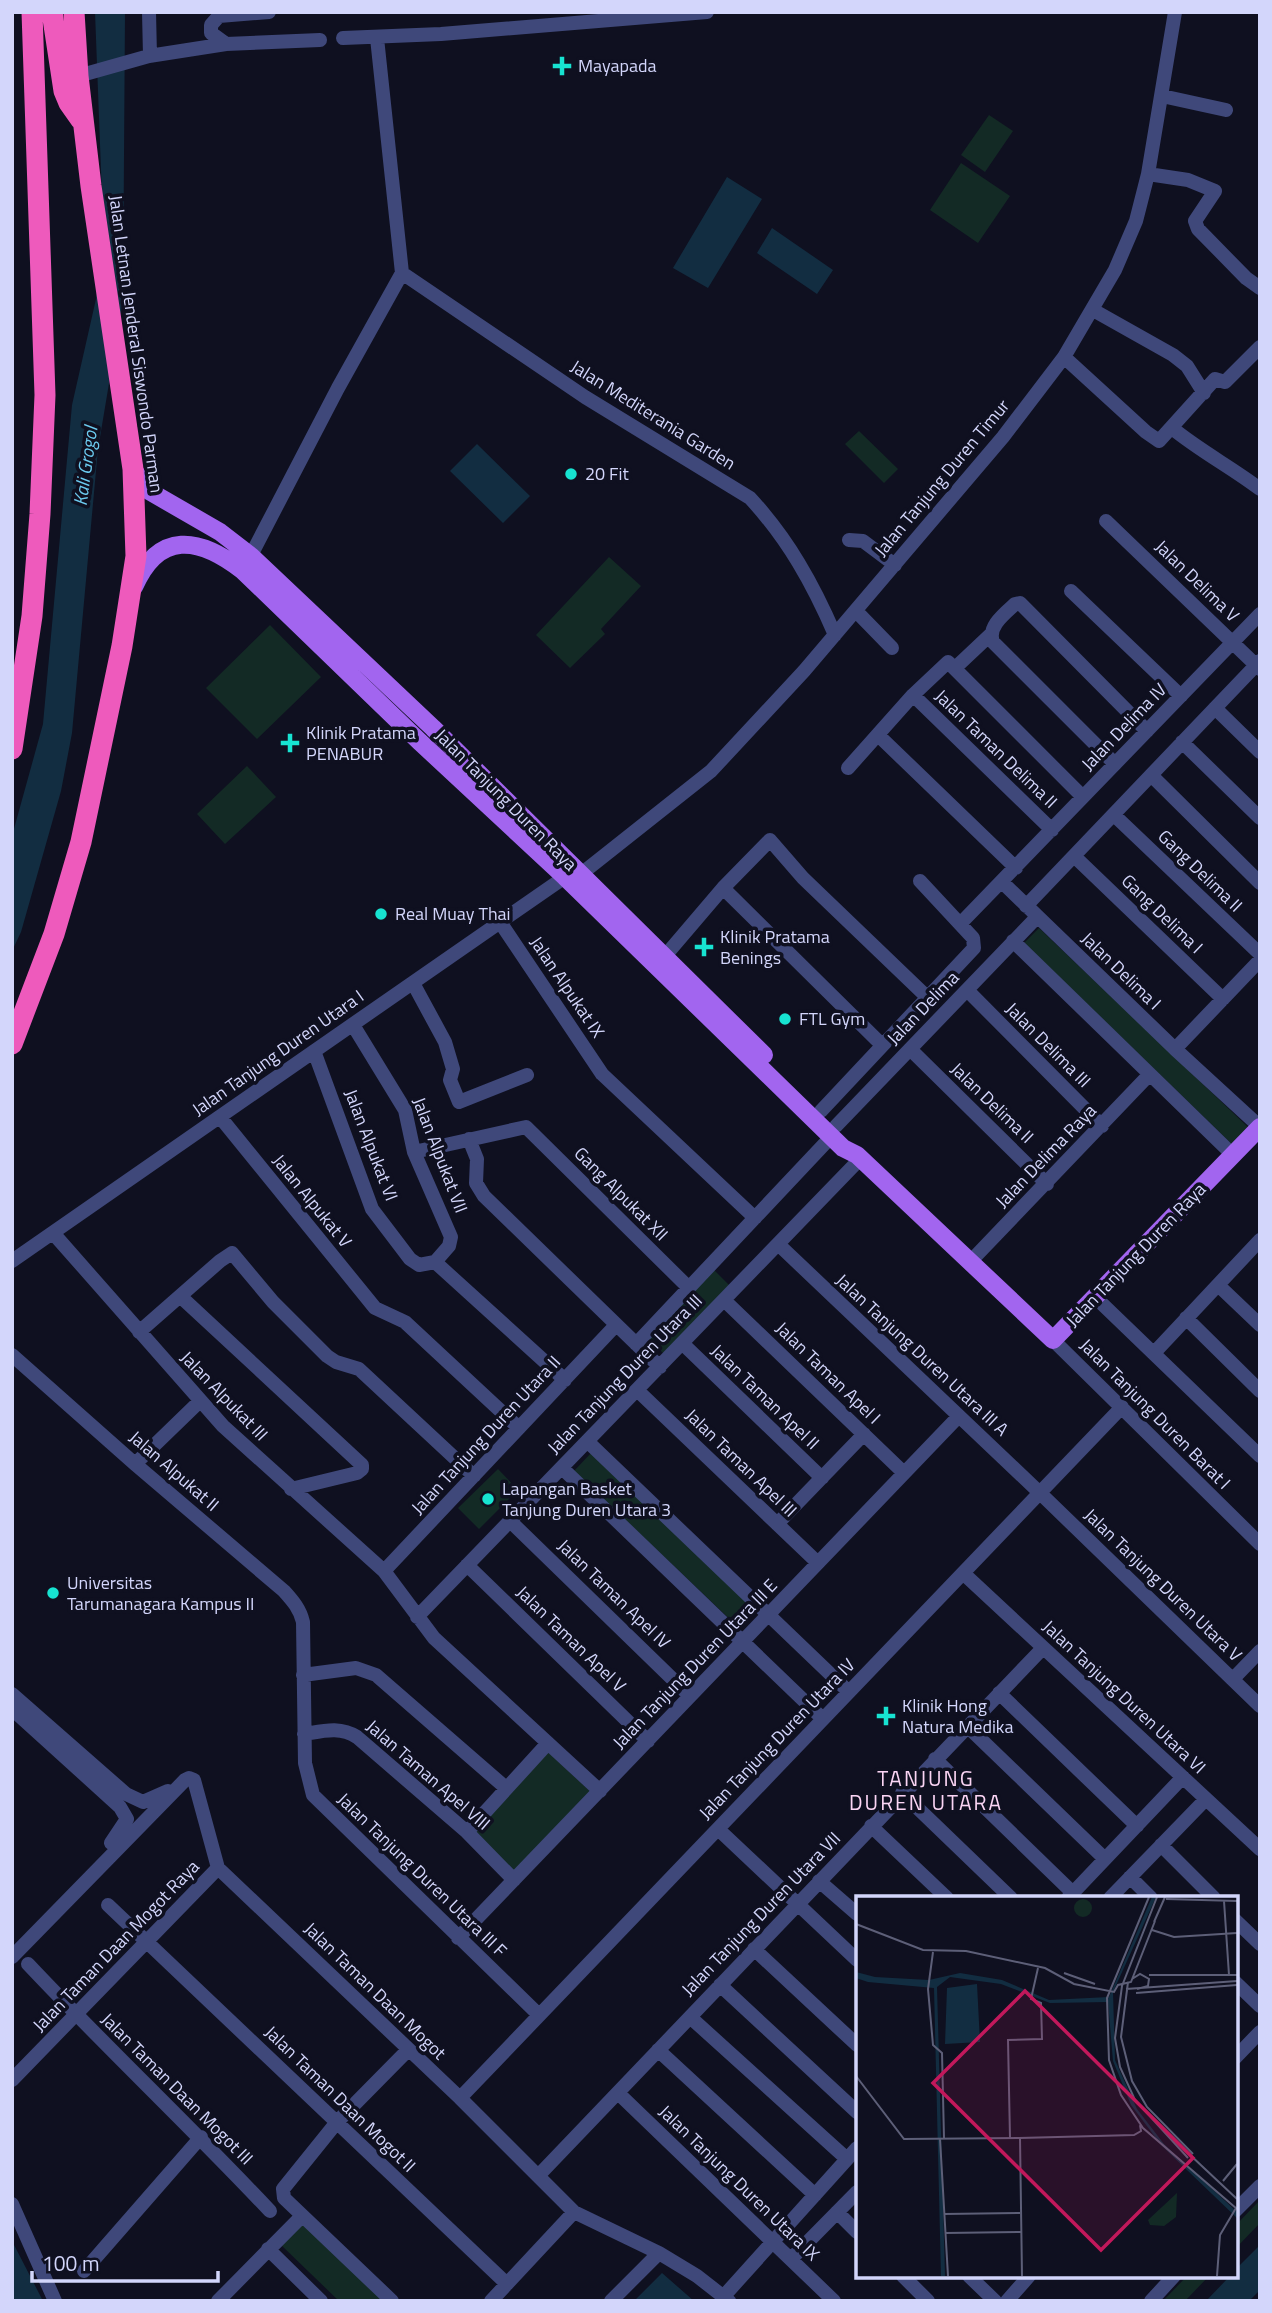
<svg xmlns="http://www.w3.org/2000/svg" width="1272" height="2313" font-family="'Titillium Web',sans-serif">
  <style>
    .green { fill: #132a25 }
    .water { fill: #122d41 }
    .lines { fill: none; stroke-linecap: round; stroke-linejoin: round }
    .minor { stroke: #3f487a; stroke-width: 14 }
    .major { stroke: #a265ef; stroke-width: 18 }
    .highway { stroke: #ee5abc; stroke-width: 21 }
    .poi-dot { fill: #17e3d1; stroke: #0f1020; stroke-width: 2.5 }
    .labels { text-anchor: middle; stroke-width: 7; stroke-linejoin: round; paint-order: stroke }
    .poi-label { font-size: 18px; fill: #d3d6fb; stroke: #0f1020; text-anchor: start }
    .street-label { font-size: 18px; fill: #d3d6fb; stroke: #0f1020 }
    .water-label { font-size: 19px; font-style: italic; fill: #6ccbf0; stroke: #0f1020 }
    .quarter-label { font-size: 21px; letter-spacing: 2px; fill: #fbd5f4; stroke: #0f1020 }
    .inset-road { fill: none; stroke: #5d5f78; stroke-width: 2 }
    .view { fill: #c2185b; fill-opacity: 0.15; stroke: #c2185b; stroke-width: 3.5 }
    .inset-edge { fill: none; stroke: #d3d6fb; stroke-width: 3.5 }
  </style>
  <rect width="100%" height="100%" fill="#0f1020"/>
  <path class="green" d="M989 115 1013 131 985 172 961 155Z
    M961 163 1010 196 978 243 930 210Z
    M859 431 898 469 884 483 845 444Z
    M609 557 641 586 601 629 605 634 570 668 536 635Z
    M270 625 321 677 257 739 206 688Z
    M247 766 276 797 225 844 197 814Z
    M1039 928 1251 1130 1235 1147 1024 943Z
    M709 1265 731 1287 664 1354 642 1332Z
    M591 1453 754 1608 737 1626 574 1471Z
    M498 1469 518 1490 479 1529 458 1508Z
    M547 1751 592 1793 512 1874 473 1834Z
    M1260 2200V2223L1235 2249V2226Z
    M308 2216 392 2301H339L280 2244Z
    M1187 2276H1209L1185 2301H1163Z"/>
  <path class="water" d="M95 12H125L123 300 98 449 72 733 61 791 21 932 12 951V836L43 724 72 405 96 299 103 223Z
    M727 177 762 199 708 288 673 268Z
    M772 228 833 270 817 294 757 253Z
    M477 444 530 496 503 523 450 471Z
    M12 2241 43 2301H12Z
    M1260 2245V2290L1249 2301H1206L1230 2276H1235V2270Z
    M662 2273 694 2301H634Z"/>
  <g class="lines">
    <path class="minor" d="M149 12 150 56
      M343 38 441 34 707 12
      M226 44 211 33V25L219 16 269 12
      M78 76 149 56 226 44 320 40
      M1162 96 1226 110
      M1148 174 1188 180 1215 191 1195 221 1198 229 1246 278 1260 288
      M402 273 585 397 750 498C788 539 813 584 835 635
      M1093 310 1173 355 1187 366 1204 393
      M1064 357 1146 432 1159 441 1215 379 1225 382 1260 347
      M1172 428C1200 451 1231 467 1260 489
      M1106 521 1260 669
      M849 540 863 541 895 565
      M247 563 338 388 402 273 377 38
      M1071 591 1181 696
      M856 611 892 648
      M955 668 990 635
      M913 695 1052 830
      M1215 708 1260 752
      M878 735 1016 868
      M1182 742 1260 818
      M1115 764 993 642C987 627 1004 614 1015 604L1020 603 1147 731
      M848 768 913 695 948 662 1083 797
      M1151 775 1260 883
      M1114 815 1260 954
      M1074 856 1223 999
      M581 874 711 771 804 671 1003 437 1064 357 1115 270 1136 221 1148 174 1175 12
      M1002 882 1175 1049 1260 1127
      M723 888 882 1045
      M1026 906 1260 661
      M500 922 602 1074 755 1218
      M960 924 1260 614
      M1013 941 1233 1155
      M665 956 723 888 770 840 803 878 927 997
      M413 983 445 1042 453 1069 450 1080 459 1102 527 1075
      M967 990 1102 1126
      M353 1025 405 1110 414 1152 451 1237 449 1246 435 1262
      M910 1049 1047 1184
      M1175 1049 1260 960
      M314 1051 372 1209 410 1259 419 1265 435 1262
      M821 1111 974 948 973 938 920 881
      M220 1117 375 1308 405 1322 519 1428
      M836 1126 1037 917
      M469 1139 477 1159 476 1183 484 1196 660 1367
      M414 1152 526 1127 689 1288
      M53 1233 223 1426 384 1571 434 1638 600 1791
      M778 1244 1040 1493 1260 1706
      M12 1261 565 877
      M435 1262 565 1380
      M970 1262 1149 1075
      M1218 1285 1260 1325
      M180 1296 362 1465V1469L357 1473 291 1489
      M1095 1297 1260 1456
      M724 1300 904 1473
      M1186 1318 1260 1391
      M139 1332 220 1261 232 1253 273 1302 327 1356 336 1362 359 1369 474 1476
      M1053 1340 1260 1544
      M682 1343 822 1478
      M636 1344 831 1137
      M1154 1353 1260 1240
      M12 1355 135 1464 284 1591C293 1601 300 1609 303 1622L305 1763 313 1795 539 2015
      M637 1390 818 1563
      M587 1441 849 1692
      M135 1464 199 1402
      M562 1468 823 1719
      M510 1521 690 1696
      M777 1524 864 1434
      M467 1565 648 1741
      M384 1571 616 1325
      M963 1573 1260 1849
      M417 1617 861 1158
      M303 1675 356 1668 376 1675 506 1788
      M1233 1679 1260 1651
      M999 1693 1137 1826
      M12 1694 126 1794 143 1802 168 1791
      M12 1709 120 1807 127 1819 111 1843
      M967 1726 1105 1859
      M304 1734C323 1731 340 1726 357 1737L467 1832 514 1880
      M935 1759 1073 1893
      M902 1793 1011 1898
      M871 1826 947 1898
      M718 1829 857 1960
      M467 1832 548 1743
      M1161 1845 1214 1898
      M1130 1877 1151 1898
      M819 1881 857 1914
      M1068 1898 1183 1777
      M1110 1898 1206 1799
      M108 1905 507 2284
      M1235 1920 1260 1944
      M458 1938 959 1416
      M754 1949 857 2045
      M12 1957 185 1780 189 1778 194 1780 218 1868 460 2098 574 2212 659 2253 697 2276 729 2301
      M28 1964C107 2048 191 2127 270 2211
      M1235 1982 1260 2006
      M720 1985 857 2112
      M690 2017 847 2159
      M658 2050 815 2195
      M1235 2058 1260 2032
      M12 2080 218 1868
      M618 2093 834 2301
      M460 2098 1122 1407
      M538 2176 1043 1648
      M12 2204 55 2301
      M1235 2211 1260 2186
      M837 2212 857 2232
      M268 2249 321 2301
      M791 2259 857 2192
      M84 2271 201 2137
      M903 2276 928 2301
      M969 2276 995 2301
      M723 2297 857 2148
      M218 2301 302 2216
      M392 2301 284 2198 283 2189 337 2122 408 2050
      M491 2301 574 2212
      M611 2301 659 2253
      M1007 2301 1029 2276
      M1151 2301 1174 2276"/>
    <path class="major" d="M133 469 149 491 220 532 251 556 433 728 764 1055
      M134 587C159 530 199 537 242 570L420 742 565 877 843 1148 857 1155 1053 1340 1260 1127"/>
    <path class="highway" d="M52 12 64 91 69 103 81 120
      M12 749 32 616 40 514 45 395 32 12
      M12 1044 54 934 81 842 122 646 136 556 133 469 91 186 78 76 74 12"/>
  </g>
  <g class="poi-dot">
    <path d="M558.5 55.5h7v7h7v7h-7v7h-7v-7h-7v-7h7z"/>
    <circle cx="571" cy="474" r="7"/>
    <path d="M286.5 732.5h7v7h7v7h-7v7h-7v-7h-7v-7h7z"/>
    <circle cx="381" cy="914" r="7"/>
    <path d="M700.5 936.5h7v7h7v7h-7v7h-7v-7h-7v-7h7z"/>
    <circle cx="785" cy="1019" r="7"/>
    <circle cx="488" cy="1499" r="7"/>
    <circle cx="53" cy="1593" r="7"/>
    <path d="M882.5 1705.5h7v7h7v7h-7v7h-7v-7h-7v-7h7z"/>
  </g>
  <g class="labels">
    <g class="poi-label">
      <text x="578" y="72">Mayapada</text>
      <text x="585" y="480">20 Fit</text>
      <text x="306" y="739">Klinik Pratama<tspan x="306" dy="21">PENABUR</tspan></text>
      <text x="395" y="920">Real Muay Thai</text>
      <text x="720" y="943">Klinik Pratama<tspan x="720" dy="21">Benings</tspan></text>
      <text x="799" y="1025">FTL Gym</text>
      <text x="502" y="1495">Lapangan Basket<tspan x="502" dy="21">Tanjung Duren Utara 3</tspan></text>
      <text x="67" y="1589">Universitas<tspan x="67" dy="21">Tarumanagara Kampus II</tspan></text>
      <text x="902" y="1712">Klinik Hong<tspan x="902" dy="21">Natura Medika</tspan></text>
    </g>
    <g class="street-label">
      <text transform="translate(136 344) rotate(82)" y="6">Jalan Letnan Jenderal Siswondo Parman</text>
      <text transform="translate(653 415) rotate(32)" y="6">Jalan Mediterania Garden</text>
      <text transform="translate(942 478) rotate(-50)" y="6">Jalan Tanjung Duren Timur</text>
      <text transform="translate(1197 581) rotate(44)" y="6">Jalan Delima V</text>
      <text transform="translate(1124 727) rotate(-46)" y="6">Jalan Delima IV</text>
      <text transform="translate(996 749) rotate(44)" y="6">Jalan Taman Delima II</text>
      <text transform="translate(506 800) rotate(45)" y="6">Jalan Tanjung Duren Raya</text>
      <text transform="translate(1200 871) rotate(44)" y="6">Gang Delima II</text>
      <text transform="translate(1162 914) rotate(44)" y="6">Gang Delima I</text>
      <text transform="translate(1121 971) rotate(44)" y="6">Jalan Delima I</text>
      <text transform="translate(567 987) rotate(56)" y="6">Jalan Alpukat IX</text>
      <text transform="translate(923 1008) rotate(-46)" y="6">Jalan Delima</text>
      <text transform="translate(1048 1045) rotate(45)" y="6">Jalan Delima III</text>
      <text transform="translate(278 1053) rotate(-35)" y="6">Jalan Tanjung Duren Utara I</text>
      <text transform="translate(992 1103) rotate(44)" y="6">Jalan Delima II</text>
      <text transform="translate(371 1145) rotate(69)" y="6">Jalan Alpukat VI</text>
      <text transform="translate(440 1155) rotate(69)" y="6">Jalan Alpukat VII</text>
      <text transform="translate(1046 1156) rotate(-46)" y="6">Jalan Delima Raya</text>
      <text transform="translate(621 1194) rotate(45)" y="6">Gang Alpukat XII</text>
      <text transform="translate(312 1201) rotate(51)" y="6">Jalan Alpukat V</text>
      <text transform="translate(1136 1255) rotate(-46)" y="6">Jalan Tanjung Duren Raya</text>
      <text transform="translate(922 1355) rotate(43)" y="6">Jalan Tanjung Duren Utara III A</text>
      <text transform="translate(828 1373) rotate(44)" y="6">Jalan Taman Apel I</text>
      <text transform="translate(625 1374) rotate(-46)" y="6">Jalan Tanjung Duren Utara III</text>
      <text transform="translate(224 1396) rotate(46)" y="6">Jalan Alpukat III</text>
      <text transform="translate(765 1397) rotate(44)" y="6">Jalan Taman Apel II</text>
      <text transform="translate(1155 1414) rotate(45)" y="6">Jalan Tanjung Duren Barat I</text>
      <text transform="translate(486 1435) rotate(-47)" y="6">Jalan Tanjung Duren Utara II</text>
      <text transform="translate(741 1463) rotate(44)" y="6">Jalan Taman Apel III</text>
      <text transform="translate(174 1471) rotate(41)" y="6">Jalan Alpukat II</text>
      <text transform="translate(1163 1585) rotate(44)" y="6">Jalan Tanjung Duren Utara V</text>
      <text transform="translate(614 1594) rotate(44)" y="6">Jalan Taman Apel IV</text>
      <text transform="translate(571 1639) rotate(44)" y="6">Jalan Taman Apel V</text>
      <text transform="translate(695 1664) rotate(-46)" y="6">Jalan Tanjung Duren Utara III E</text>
      <text transform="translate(1124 1697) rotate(43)" y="6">Jalan Tanjung Duren Utara VI</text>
      <text transform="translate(777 1739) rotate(-46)" y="6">Jalan Tanjung Duren Utara IV</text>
      <text transform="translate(428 1775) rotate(41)" y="6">Jalan Taman Apel VIII</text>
      <text transform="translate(422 1875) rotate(44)" y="6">Jalan Tanjung Duren Utara III F</text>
      <text transform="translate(761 1914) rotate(-46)" y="6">Jalan Tanjung Duren Utara VII</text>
      <text transform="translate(116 1946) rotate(-46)" y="6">Jalan Taman Daan Mogot Raya</text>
      <text transform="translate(375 1991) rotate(44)" y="6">Jalan Taman Daan Mogot</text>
      <text transform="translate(177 2089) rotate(45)" y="6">Jalan Taman Daan Mogot III</text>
      <text transform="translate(340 2099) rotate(44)" y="6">Jalan Taman Daan Mogot II</text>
      <text transform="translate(739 2183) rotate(44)" y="6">Jalan Tanjung Duren Utara IX</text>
    </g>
    <g class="water-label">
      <text transform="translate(85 466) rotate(-82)" y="7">Kali Grogol</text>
    </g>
    <g class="quarter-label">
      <text x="926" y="1786">TANJUNG<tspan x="926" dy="24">DUREN UTARA</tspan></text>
    </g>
  </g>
  <g transform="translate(856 1896)">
    <rect width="382" height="382" fill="#0f1020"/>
    <path d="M218 12a9 9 0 1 1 18 0a9 9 0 1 1-18 0ZM321 297 320 321 308 330 294 329 292 324Z" fill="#132a25"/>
    <path d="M296 1H300L257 96 259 164 281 213 308 248 381 316V322L306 250 275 209 257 165 252 106 194 107 145 88 94 81 81 91 89 380H85L78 92 12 86 0 82V76L19 81 73 84 104 77 146 84 193 104 253 101ZM121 88 124 146 89 148 91 92Z" fill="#122d41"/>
    <path class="inset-road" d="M293 1 251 102 253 164 265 199 287 232 381 313M301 1 266 90 259 142 264 171 279 204 332 262M310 3 381 5M368 5 373 79M298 26 309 1M0 28 67 54 110 55 189 72 218 88 258 96 262 89 275 86 299 25M296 34 318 41 381 37M77 56 72 93 77 149 86 157 88 242M208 77 239 88M293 79H381M276 83 284 78 293 83 292 90 281 93M272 86 265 141 276 185 291 211 337 258M270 93 381 85M280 97 381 89M0 180 48 243 164 242M154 242 152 144 186 143 185 107 175 103 182 72M84 243 92 380M332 257 381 303M367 285 381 268M88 318 164 317M89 337 165 336M166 380 164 242 278 239 285 235 284 229M361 380 364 339 380 312"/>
    <path class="view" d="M169 95 337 262 245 354 77 187Z"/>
    <rect width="382" height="382" class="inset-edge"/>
  </g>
  <rect width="1272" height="2313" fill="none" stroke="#d3d6fb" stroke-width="28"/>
  <path d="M32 2271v10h186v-10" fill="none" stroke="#d3d6fb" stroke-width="3.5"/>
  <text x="42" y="2271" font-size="21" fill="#d3d6fb" stroke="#0f1020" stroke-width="5" paint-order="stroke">100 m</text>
</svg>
